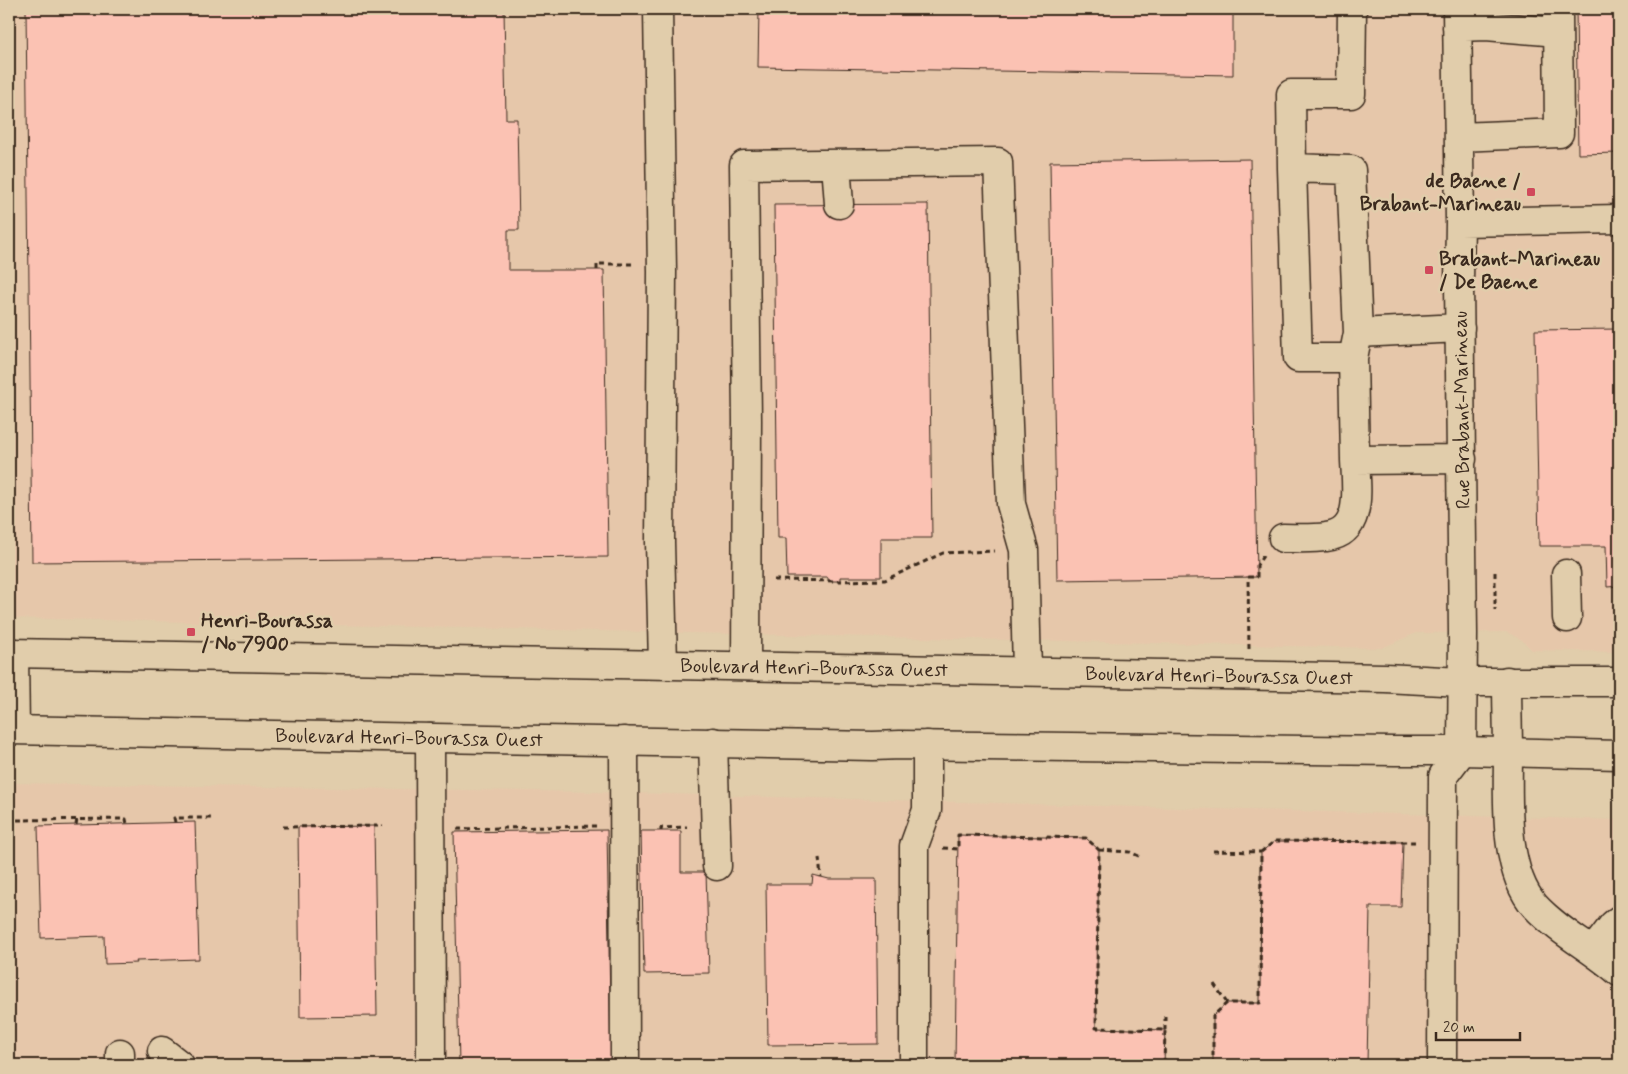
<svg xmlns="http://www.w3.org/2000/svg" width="1628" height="1074" font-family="Mynerve,sans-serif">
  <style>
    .built { fill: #e6c7aa }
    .building { fill: #fbc2b3; stroke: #3b2a1e }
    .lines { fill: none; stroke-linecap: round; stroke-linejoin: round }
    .minor-casing { stroke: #3b2a1e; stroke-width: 31 }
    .major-casing { stroke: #3b2a1e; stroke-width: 31 }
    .path { stroke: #3b2a1e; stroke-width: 3; stroke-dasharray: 5 4; stroke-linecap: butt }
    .minor { stroke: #e1cdab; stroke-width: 28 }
    .major { stroke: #e1cdab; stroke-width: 28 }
    .poi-dot { fill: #d1495b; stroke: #e1cdab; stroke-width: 2 }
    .labels { text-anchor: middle; stroke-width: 5; stroke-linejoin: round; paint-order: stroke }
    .poi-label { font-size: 20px; font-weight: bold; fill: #3b2a1e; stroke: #e1cdab; text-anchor: start }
    .street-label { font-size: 20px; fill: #3b2a1e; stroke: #e1cdab }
  </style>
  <rect width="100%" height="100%" fill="#e1cdab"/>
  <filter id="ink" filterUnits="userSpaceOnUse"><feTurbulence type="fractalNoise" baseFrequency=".02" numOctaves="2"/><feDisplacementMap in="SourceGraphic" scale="10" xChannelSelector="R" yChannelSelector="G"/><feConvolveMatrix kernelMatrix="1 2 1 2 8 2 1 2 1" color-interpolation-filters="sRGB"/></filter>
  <g filter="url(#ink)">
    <path class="built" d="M9 9H1619V652L1532 650 1522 640 1507 632 1416 633 1382 648 9 618Z
      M9 783 593 792 1619 820V1065H9Z"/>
    <path class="building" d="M26 9H504L506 119H517L519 230H508V270H604L608 557 32 562Z
      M759 9H1233V75L758 67Z
      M1576 9H1619V153L1578 154Z
      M1250 159 1257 577 1057 580 1050 162Z
      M928 204 932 538H881V577H840V581H828V577H787L786 538H778L774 205Z
      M1619 329V586L1607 587 1606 546H1539L1535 330Z
      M195 822 199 959 136 961 137 963 105 964 104 936 41 938 38 826Z
      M374 826 377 1016 300 1017 298 827Z
      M607 830 611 1065H459L454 832Z
      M641 831H681V872H706L709 973 644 974Z
      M958 835 1086 838 1099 850 1096 1028 1165 1030 1164 1065H955Z
      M1275 841 1403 842 1401 907H1370L1367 1065H1213V1016L1227 1003H1260L1261 852Z
      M813 875 829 879H876L878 1044 768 1045 766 884H812Z"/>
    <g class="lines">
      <g class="minor-casing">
        <path id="minor" d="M658 9 662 272 660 542 663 664
          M1457 27 1486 26 1558 32
          M1459 137 1559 133 1558 9
          M836 164 839 204
          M1292 168 1291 94H1351L1352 9
          M1460 222 1619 219
          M1460 328 1358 333 1353 358 1355 460 1462 459
          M1353 358H1298L1292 168 1351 170 1358 333
          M1283 538C1297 538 1312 539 1326 537 1364 533 1356 487 1355 460
          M1566 574 1567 618
          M14 653 15 730
          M746 665 747 420 744 165 998 162 1011 504 1024 550 1027 671
          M1507 681C1507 706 1508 730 1508 754 1508 799 1503 870 1535 906 1559 932 1593 949 1619 972
          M430 738 431 1065
          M624 741 625 1065
          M713 742 717 866
          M1593 951 1613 925 1619 920
          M162 1051 180 1065
          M120 1053V1065
          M914 1065V846L927 810V745
          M1442 1065 1443 776 1462 751 1463 633 1459 283 1460 222 1457 9"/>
      </g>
      <g class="major-casing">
        <path id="major" d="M9 653 1385 678 1462 682H1619
          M9 730 873 746 900 745 1395 751H1462L1619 755"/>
      </g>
      <path class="path" d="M597 270V264H635
        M1495 572V610
        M774 580 840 581 885 580 943 553 995 551
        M1249 649 1248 577H1257V565L1263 556
        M17 820 126 819 127 824
        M175 822 174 818H211
        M76 825 77 819
        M283 827 383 826
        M457 829 596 826
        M661 831V828L687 827
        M943 848 958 849V835L1086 838 1099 850 1096 1028 1165 1030 1164 1065
        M1099 850 1130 852 1141 857
        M1213 851 1261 852
        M819 858 821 877
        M1214 984 1227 1003
        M1165 1030V1013
        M1213 1065V1016L1227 1003H1260L1261 852 1275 841 1415 842"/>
      <use href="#minor" class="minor"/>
      <use href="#major" class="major"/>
    </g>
  </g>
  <g class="poi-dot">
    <rect x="1526" y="187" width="10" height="10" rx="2.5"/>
    <rect x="1424" y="265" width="10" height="10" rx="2.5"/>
    <rect x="186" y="627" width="10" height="10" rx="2.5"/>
  </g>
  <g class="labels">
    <g class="poi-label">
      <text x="1521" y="187" text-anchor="end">de Baene /<tspan x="1521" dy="23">Brabant-Marineau</tspan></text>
      <text x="1439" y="265">Brabant-Marineau<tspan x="1439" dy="23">/ De Baene</tspan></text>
      <text x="201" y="627">Henri-Bourassa<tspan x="201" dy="23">/ No 7900</tspan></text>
    </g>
    <g class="street-label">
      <text transform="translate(1461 410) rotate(-91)" y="7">Rue Brabant-Marineau</text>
      <text transform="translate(814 667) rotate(1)" y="7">Boulevard Henri-Bourassa Ouest</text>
      <text transform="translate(1219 675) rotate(1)" y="7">Boulevard Henri-Bourassa Ouest</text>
      <text transform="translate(409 737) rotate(1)" y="7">Boulevard Henri-Bourassa Ouest</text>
    </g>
  </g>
  <rect width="1628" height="1074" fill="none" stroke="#e1cdab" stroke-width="30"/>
  <rect x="15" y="15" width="1598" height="1044" fill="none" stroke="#3b2a1e" stroke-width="2" filter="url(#ink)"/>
  <path d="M1436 1032v8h84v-8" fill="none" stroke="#3b2a1e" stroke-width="2.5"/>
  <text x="1443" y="1032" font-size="15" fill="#3b2a1e" stroke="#e1cdab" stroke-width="4" paint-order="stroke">20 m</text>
</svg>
